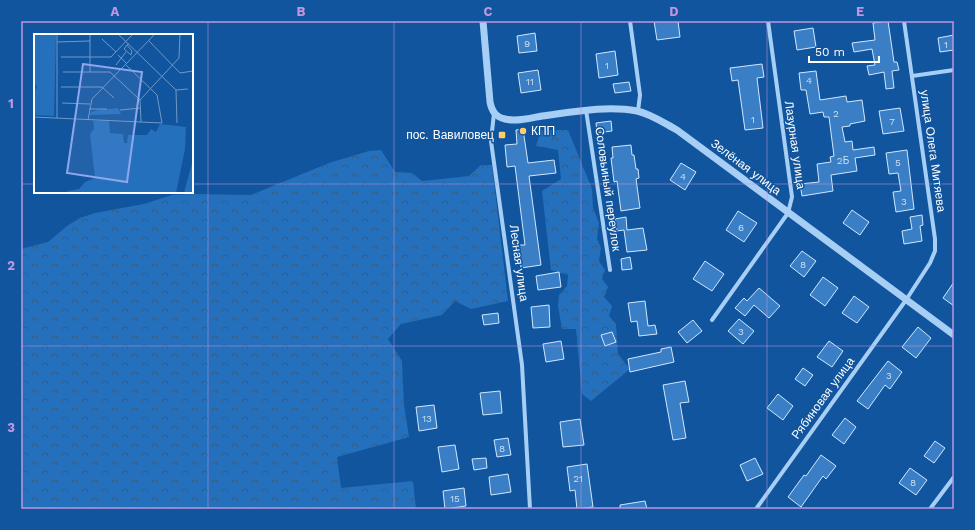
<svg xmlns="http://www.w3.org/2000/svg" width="975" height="530" font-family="'Work Sans',sans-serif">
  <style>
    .forest { fill: url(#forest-crowns) }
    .building { fill: #3a7fc5; stroke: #d0e7fe }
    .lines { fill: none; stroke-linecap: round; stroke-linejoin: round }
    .minor { stroke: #a7cef5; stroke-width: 4 }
    .tertiary { stroke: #a7cef5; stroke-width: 7 }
    .grid { fill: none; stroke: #bd96df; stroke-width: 1; stroke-opacity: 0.55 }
    .poi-dot { fill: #ffce6b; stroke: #11559e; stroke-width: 1.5 }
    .labels { text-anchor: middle; stroke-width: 3; stroke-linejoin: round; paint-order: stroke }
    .number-label { font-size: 10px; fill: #cedff0 }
    .poi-label { font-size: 12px; fill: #fff; stroke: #11559e; text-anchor: start }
    .street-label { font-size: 12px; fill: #fff; stroke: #11559e }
    .inset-road { fill: none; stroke: #7099c5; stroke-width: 1 }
    .view { fill: #8ea6ec; fill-opacity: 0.15; stroke: #8ea6ec; stroke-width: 2 }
    .inset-edge { fill: none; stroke: #fff; stroke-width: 2 }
    .neatline { fill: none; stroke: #bd96df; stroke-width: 1.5 }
    .grid-label { font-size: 13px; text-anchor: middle; font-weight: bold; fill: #bd96df }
  </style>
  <defs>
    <pattern id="forest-crowns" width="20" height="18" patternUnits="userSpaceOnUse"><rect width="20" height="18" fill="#2470bc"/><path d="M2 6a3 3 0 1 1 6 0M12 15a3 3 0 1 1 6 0" fill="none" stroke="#3a5c7e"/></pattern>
  </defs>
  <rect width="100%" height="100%" fill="#11559e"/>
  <path class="forest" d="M541 130H568L592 189 593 208 599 223 597 239 601 248 599 261 605 270 602 279 608 287 604 297 612 306 609 316 616 324 618 354 630 369 591 401 582 394 576 329H562L558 306 559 295 567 286 568 275 551 270 542 191 561 179 558 150 536 146Z
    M381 150 395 172 412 173 422 181 469 176 481 165H492L508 301 471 309 455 301 442 315 401 324 388 339 402 361 404 405 409 437 337 457 341 488 413 481 416 509H21V249L48 242 67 226 80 218 95 213 144 204 172 195 194 194 251 195 329 163 369 151Z"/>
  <path class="building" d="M654 21H678L680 37 657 40Z
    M888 21 894 62H897L899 70 892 71 894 88 886 89 884 72 869 75 867 66 875 65 872 49 854 52 852 43 875 40 873 23Z
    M813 28 816 47 797 50 794 31Z
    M535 33 537 51 519 53 517 36Z
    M954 35V50L940 52 938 38Z
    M615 51 618 75 599 78 596 54Z
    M762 64 764 77 757 78 763 128 745 130 738 80 732 81 730 68Z
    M538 70 541 90 521 93 518 73Z
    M816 71 820 100 846 96 847 102 862 100 865 121 850 124V126L842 127 845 142 852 141 853 150 874 147 875 155 855 158 857 171 831 175 833 191 802 196 800 184 819 182 817 164 831 162 830 157 834 156 829 117H824L823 112 810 114 806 90H801L799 73Z
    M629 82 631 91 615 93 613 84Z
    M900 108 904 131 883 134 879 111Z
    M611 121 612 131 597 133 596 123Z
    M523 129 528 163 554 160 556 173 529 176 541 265 521 268 519 245H525L515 166 507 167 505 145 517 144 516 130Z
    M631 145 632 155H634L636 169H638L639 178 636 179 640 208 621 211 617 181 614 182 611 158H613L612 147Z
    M907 150 914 209 896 212 893 192 901 191 898 173 889 174 886 153Z
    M681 163 696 172 685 190 670 180Z
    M852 210 869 222 860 235 843 223Z
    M738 211 757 223 744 242 726 230Z
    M922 215 923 225 920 226 922 241 904 244 902 231 912 229 910 217Z
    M626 217 627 230 643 228 647 250 627 252 624 230 617 231 615 219Z
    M802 251 816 261 804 277 790 266Z
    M630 257 632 269 622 270 621 259Z
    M705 261 724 274 712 291 693 279Z
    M559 272 561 287 538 290 536 276Z
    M823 277 838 288 825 306 810 295Z
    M954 282V306L943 298Z
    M759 288 780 306 769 318 754 305 745 316 735 308 744 298 747 301Z
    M854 296 869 307 857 323 842 313Z
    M645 301 648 326 655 325 657 334 639 336 637 321 631 322 628 303Z
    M549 305 550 327 533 328 531 307Z
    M498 313 499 323 484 325 482 315Z
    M739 319 754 331 743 344 728 331Z
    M693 320 702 331 687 343 678 332Z
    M918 327 931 338 916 358 902 347Z
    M612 332 616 342 605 346 601 335Z
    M561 341 564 359 546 362 543 344Z
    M829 341 843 351 832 367 817 357Z
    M671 347 674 362 630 372 628 359 661 352V349Z
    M888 361 902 372 890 389 885 385 868 409 857 401Z
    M803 368 813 375 805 386 795 379Z
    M685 381 689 402 680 403 686 438 673 440 663 385Z
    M500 391 502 413 483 415 480 393Z
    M778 394 793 406 783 420 767 408Z
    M434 405 437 428 419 431 416 407Z
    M845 418 856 427 844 444 832 435Z
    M580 419 584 445 563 447 560 422Z
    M508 438 511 455 497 457 494 440Z
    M935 441 945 448 934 463 924 456Z
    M455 445 459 469 442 472 438 447Z
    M821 455 836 466 826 479 823 476 801 507 788 497 804 475 806 476Z
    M486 458 487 468 474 470 472 459Z
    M755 458 763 474 747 481 740 465Z
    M587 464 593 507 577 509 575 490 570 491 567 467Z
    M910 468 927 480 916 495 899 483Z
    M508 474 511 492 491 495 489 477Z
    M464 488 466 506 445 509 443 491Z
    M645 501 647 509H620V505Z"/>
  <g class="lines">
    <path class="minor" d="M630 21 640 95 638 111
      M912 76 954 70
      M586 110 610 270
      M494 113 491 141 522 365 530 509
      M712 320 788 213 792 197 768 21
      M756 509 906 300 930 263 935 251V239L904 21
      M930 509 954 477"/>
    <path class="tertiary" d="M483 21 490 102C492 112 496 117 505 119 517 122 531 118 542 116 572 112 607 105 637 111 651 114 664 123 677 130L954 335"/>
  </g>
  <path class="grid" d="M208 21V509M394 21V509M581 21V509M767 21V509M21 184H35M192 184H954M21 346H954"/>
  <g class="poi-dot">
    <circle cx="523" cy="131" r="4"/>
    <rect x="498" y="131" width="8" height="8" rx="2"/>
  </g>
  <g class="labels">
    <g class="number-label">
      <text x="527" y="47">9</text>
      <text x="946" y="48">1</text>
      <text x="607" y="69">1</text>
      <text x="809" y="84">4</text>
      <text x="530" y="85">11</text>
      <text x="836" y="117">2</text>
      <text x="753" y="123">1</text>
      <text x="892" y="125">7</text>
      <text x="843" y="164">2Б</text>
      <text x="898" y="166">5</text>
      <text x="683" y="180">4</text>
      <text x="904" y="205">3</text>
      <text x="741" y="231">6</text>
      <text x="803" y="268">8</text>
      <text x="741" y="335">3</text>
      <text x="889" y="379">3</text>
      <text x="427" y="422">13</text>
      <text x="502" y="452">8</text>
      <text x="578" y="482">21</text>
      <text x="913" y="486">8</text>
      <text x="455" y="502">15</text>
    </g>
    <g class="poi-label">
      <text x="531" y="135">КПП</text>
      <text x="494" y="139" text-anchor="end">пос. Вавиловец</text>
    </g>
    <g class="street-label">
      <text transform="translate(795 145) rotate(82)" y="4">Лазурная улица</text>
      <text transform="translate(933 151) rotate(82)" y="4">улица Олега Митяева</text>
      <text transform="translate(746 167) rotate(37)" y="4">Зелёная улица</text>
      <text transform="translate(608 189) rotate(82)" y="4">Соловьиный переулок</text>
      <text transform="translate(519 263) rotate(82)" y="4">Лесная улица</text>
      <text transform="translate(823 398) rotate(-54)" y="4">Рябиновая улица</text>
    </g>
  </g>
  <g transform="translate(34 34)">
    <rect width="159" height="159" fill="#11559e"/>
    <path d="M0 0H22L20 82 0 81V58L3 52 0 51Z" fill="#2470bc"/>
    <path d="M84 74 87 80 56 81 57 78 64 76ZM59 87H75L76 99 89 100 90 109H93L94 101H113L117 95 122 98 126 90 152 93 151 115 142 159H33L34 157 45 155 51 148 61 144 56 100 60 95ZM159 114V159H150L158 129Z" fill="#2470bc"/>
    <path class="inset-road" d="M23 0V84M84 0 142 56 143 89M68 5 82 18M115 7 146 39 159 37M23 8 56 7M93 11 98 17 97 21 90 15 93 11 95 10M84 21 93 30M27 23H77L99 0M82 31 92 18M29 38H76L106 66M56 38V0M27 53H68L80 64M142 56 154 55M106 66 145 24 146 0M106 66 107 88M28 69 56 70M55 75H73M86 76 107 74M0 83 128 89 123 61 92 31M54 86 58 65 121 0"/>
    <path class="view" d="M49 30 108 38 93 148 33 139Z"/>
    <rect width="159" height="159" class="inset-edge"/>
  </g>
  <rect width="975" height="530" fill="none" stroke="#11559e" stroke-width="44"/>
  <path d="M809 56v6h70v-6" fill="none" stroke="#ffffff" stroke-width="2"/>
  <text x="815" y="56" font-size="12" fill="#ffffff" stroke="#11559e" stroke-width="3" paint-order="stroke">50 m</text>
  <rect x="22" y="22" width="931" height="486" class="neatline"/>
  <g class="grid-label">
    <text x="115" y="16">A</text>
    <text x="301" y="16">B</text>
    <text x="488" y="16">C</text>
    <text x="674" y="16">D</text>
    <text x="860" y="16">E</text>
    <text x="11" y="108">1</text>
    <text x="11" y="270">2</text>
    <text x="11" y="432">3</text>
  </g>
</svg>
